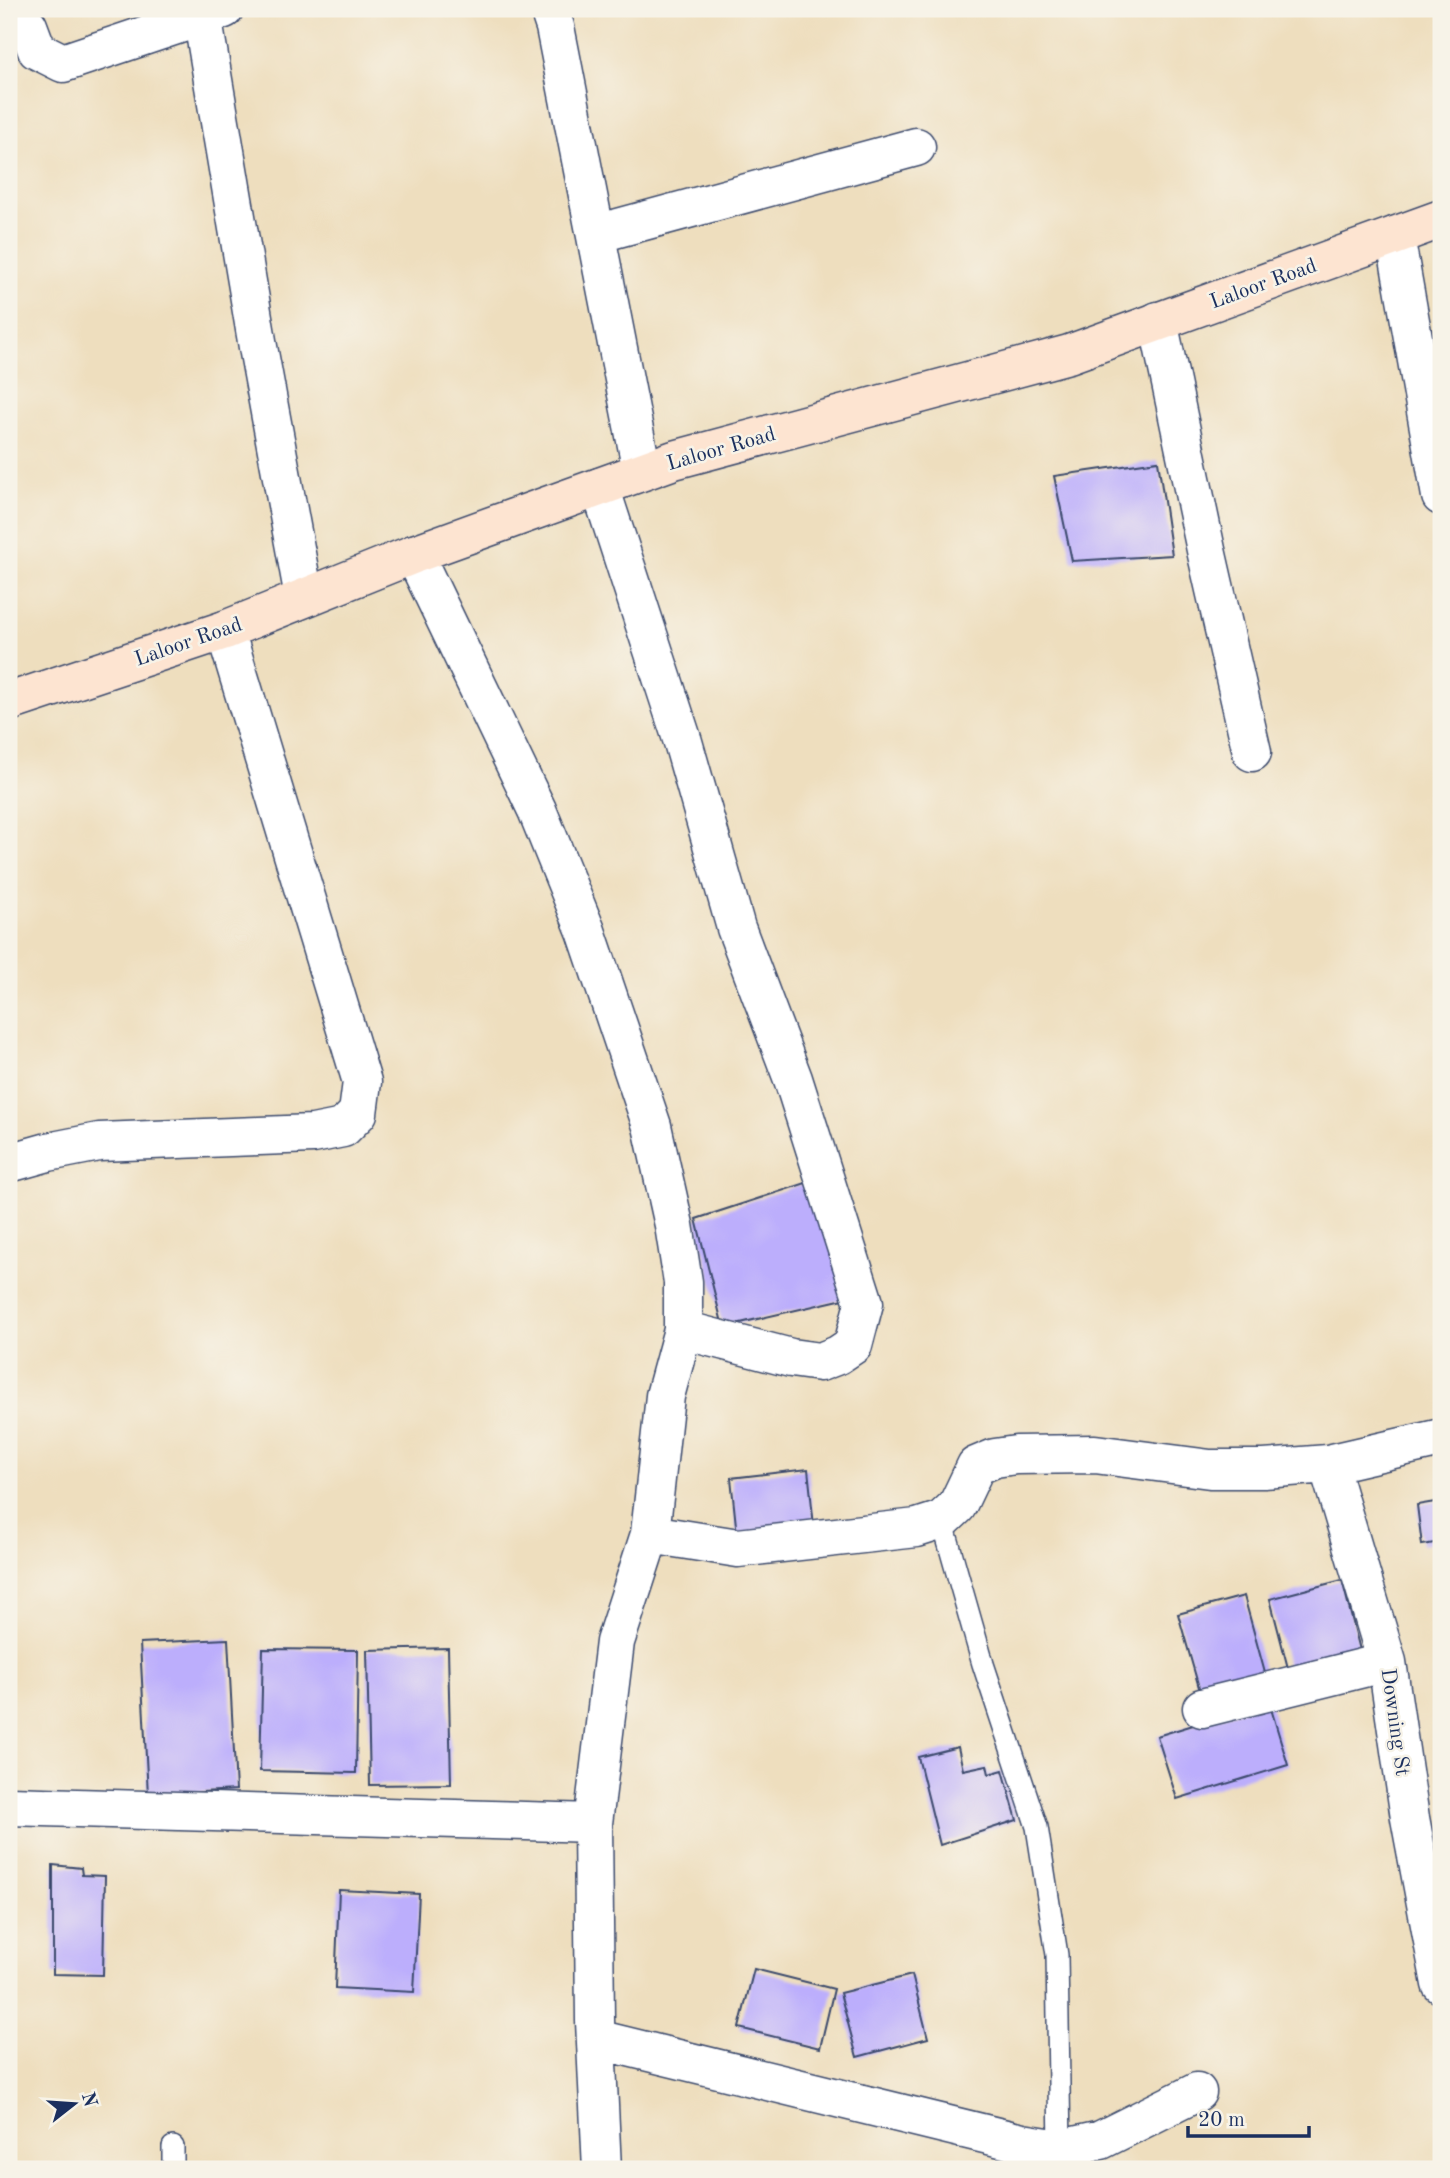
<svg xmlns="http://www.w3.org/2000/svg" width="1450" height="2178" font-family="'Old Standard TT',serif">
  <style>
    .building { fill: #bcaefc }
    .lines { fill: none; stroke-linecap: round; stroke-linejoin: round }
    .lane-casing { stroke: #3b496c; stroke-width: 24 }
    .street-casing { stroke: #3b496c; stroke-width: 41 }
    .secondary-casing { stroke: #3b496c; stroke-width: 41 }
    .lane { stroke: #fff; stroke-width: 21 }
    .street { stroke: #fff; stroke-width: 38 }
    .secondary { stroke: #fde4d1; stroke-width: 38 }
    .labels { text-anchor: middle; stroke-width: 5; stroke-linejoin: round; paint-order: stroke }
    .street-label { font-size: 21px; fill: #1b2f5e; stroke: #f7f3e8 }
  </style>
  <rect width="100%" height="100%" fill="#f7f3e8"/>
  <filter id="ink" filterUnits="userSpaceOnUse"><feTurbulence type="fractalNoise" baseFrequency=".0143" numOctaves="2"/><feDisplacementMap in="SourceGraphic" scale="14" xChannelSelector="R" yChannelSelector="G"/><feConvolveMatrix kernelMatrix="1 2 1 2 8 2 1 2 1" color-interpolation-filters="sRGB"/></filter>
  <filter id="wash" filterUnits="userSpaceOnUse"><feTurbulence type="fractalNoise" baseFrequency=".00686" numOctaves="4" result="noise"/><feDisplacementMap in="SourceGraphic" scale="28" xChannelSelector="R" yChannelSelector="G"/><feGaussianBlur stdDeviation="1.57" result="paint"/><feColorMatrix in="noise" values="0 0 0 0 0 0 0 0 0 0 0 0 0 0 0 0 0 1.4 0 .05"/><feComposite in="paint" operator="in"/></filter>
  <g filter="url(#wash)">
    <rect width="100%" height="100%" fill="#eedebe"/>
    <g id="blocks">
      <path class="building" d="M1158 461 1172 555 1072 561 1054 476Z
        M812 1181 848 1298 723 1327 696 1219Z
        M808 1469 814 1526 737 1535 731 1478Z
        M1441 1501V1542L1422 1545 1417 1505Z
        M1342 1580 1361 1654 1289 1672 1270 1599Z
        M1244 1596 1265 1673 1200 1691 1178 1614Z
        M228 1639 236 1790 148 1795 140 1643Z
        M448 1648 451 1784 370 1785 367 1650Z
        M263 1649 358 1650 356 1773 260 1771Z
        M1269 1702 1288 1765 1177 1799 1157 1736Z
        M958 1747 963 1770 987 1765 989 1774 1003 1770 1017 1820 940 1845 918 1757Z
        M53 1865 81 1868 82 1875 105 1876 103 1975 53 1974Z
        M339 1890 419 1894 414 1992 335 1988Z
        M754 1969 834 1989 820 2048 739 2028Z
        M912 1975 928 2038 857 2057 840 1993Z"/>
    </g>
  </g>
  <g filter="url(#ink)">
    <use href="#blocks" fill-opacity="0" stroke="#3b496c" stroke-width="2"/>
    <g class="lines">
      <g class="lane-casing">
        <path id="lane" d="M942 1520 983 1664 1037 1827 1057 1955 1060 2149
          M173 2147V2169"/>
      </g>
      <g class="street-casing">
        <path id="street" d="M201 9 258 347 304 597
          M549 9 555 27 642 471
          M9 14 28 26 37 50 63 63 224 9
          M596 234 916 147
          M1395 236 1441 496
          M1158 321 1206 550 1252 752
          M600 487 683 742 736 928 793 1079 864 1303 853 1345 838 1355 820 1362 791 1358 683 1330
          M414 554 537 810 586 931 652 1126 674 1225 683 1282V1330L665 1396 650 1534 615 1642 593 1823 595 2021 602 2169
          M9 1163 48 1152 99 1142 313 1134 343 1128 358 1113 362 1082 225 630
          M1328 1464 1387 1662 1410 1818 1441 1984
          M650 1534 738 1548 917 1528 942 1520 957 1506 976 1466 995 1458 1016 1455 1095 1454 1210 1469H1264L1328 1464 1441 1438
          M1202 1708 1387 1662
          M9 1806 593 1823
          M596 2039 1022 2143 1060 2149 1101 2140 1197 2092"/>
      </g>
      <g class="secondary-casing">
        <path id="secondary" d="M9 702 225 630 414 554 674 460 1069 354 1441 219"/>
      </g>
      <use href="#lane" class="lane"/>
      <use href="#street" class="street"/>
      <use href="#secondary" class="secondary"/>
    </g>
  </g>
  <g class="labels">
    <g class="street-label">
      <text transform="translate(1263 283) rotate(-20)" y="7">Laloor Road</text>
      <text transform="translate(721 448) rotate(-16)" y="7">Laloor Road</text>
      <text transform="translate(188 641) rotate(-19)" y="7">Laloor Road</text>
      <text transform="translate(1396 1722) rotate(82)" y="7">Downing St</text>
    </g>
  </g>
  <rect width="1450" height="2178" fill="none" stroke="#f7f3e8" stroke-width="35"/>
  <g transform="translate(74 2104) rotate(73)" stroke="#f7f3e8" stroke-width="5" paint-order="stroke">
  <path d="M0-5L12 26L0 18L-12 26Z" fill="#1b2f5e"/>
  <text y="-10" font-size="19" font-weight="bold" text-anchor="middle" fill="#1b2f5e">N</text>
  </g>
  <path d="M1188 2126v10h121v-10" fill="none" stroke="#1b2f5e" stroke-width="3.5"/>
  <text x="1198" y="2126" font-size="21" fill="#1b2f5e" stroke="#f7f3e8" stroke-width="5" paint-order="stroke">20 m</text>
</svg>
